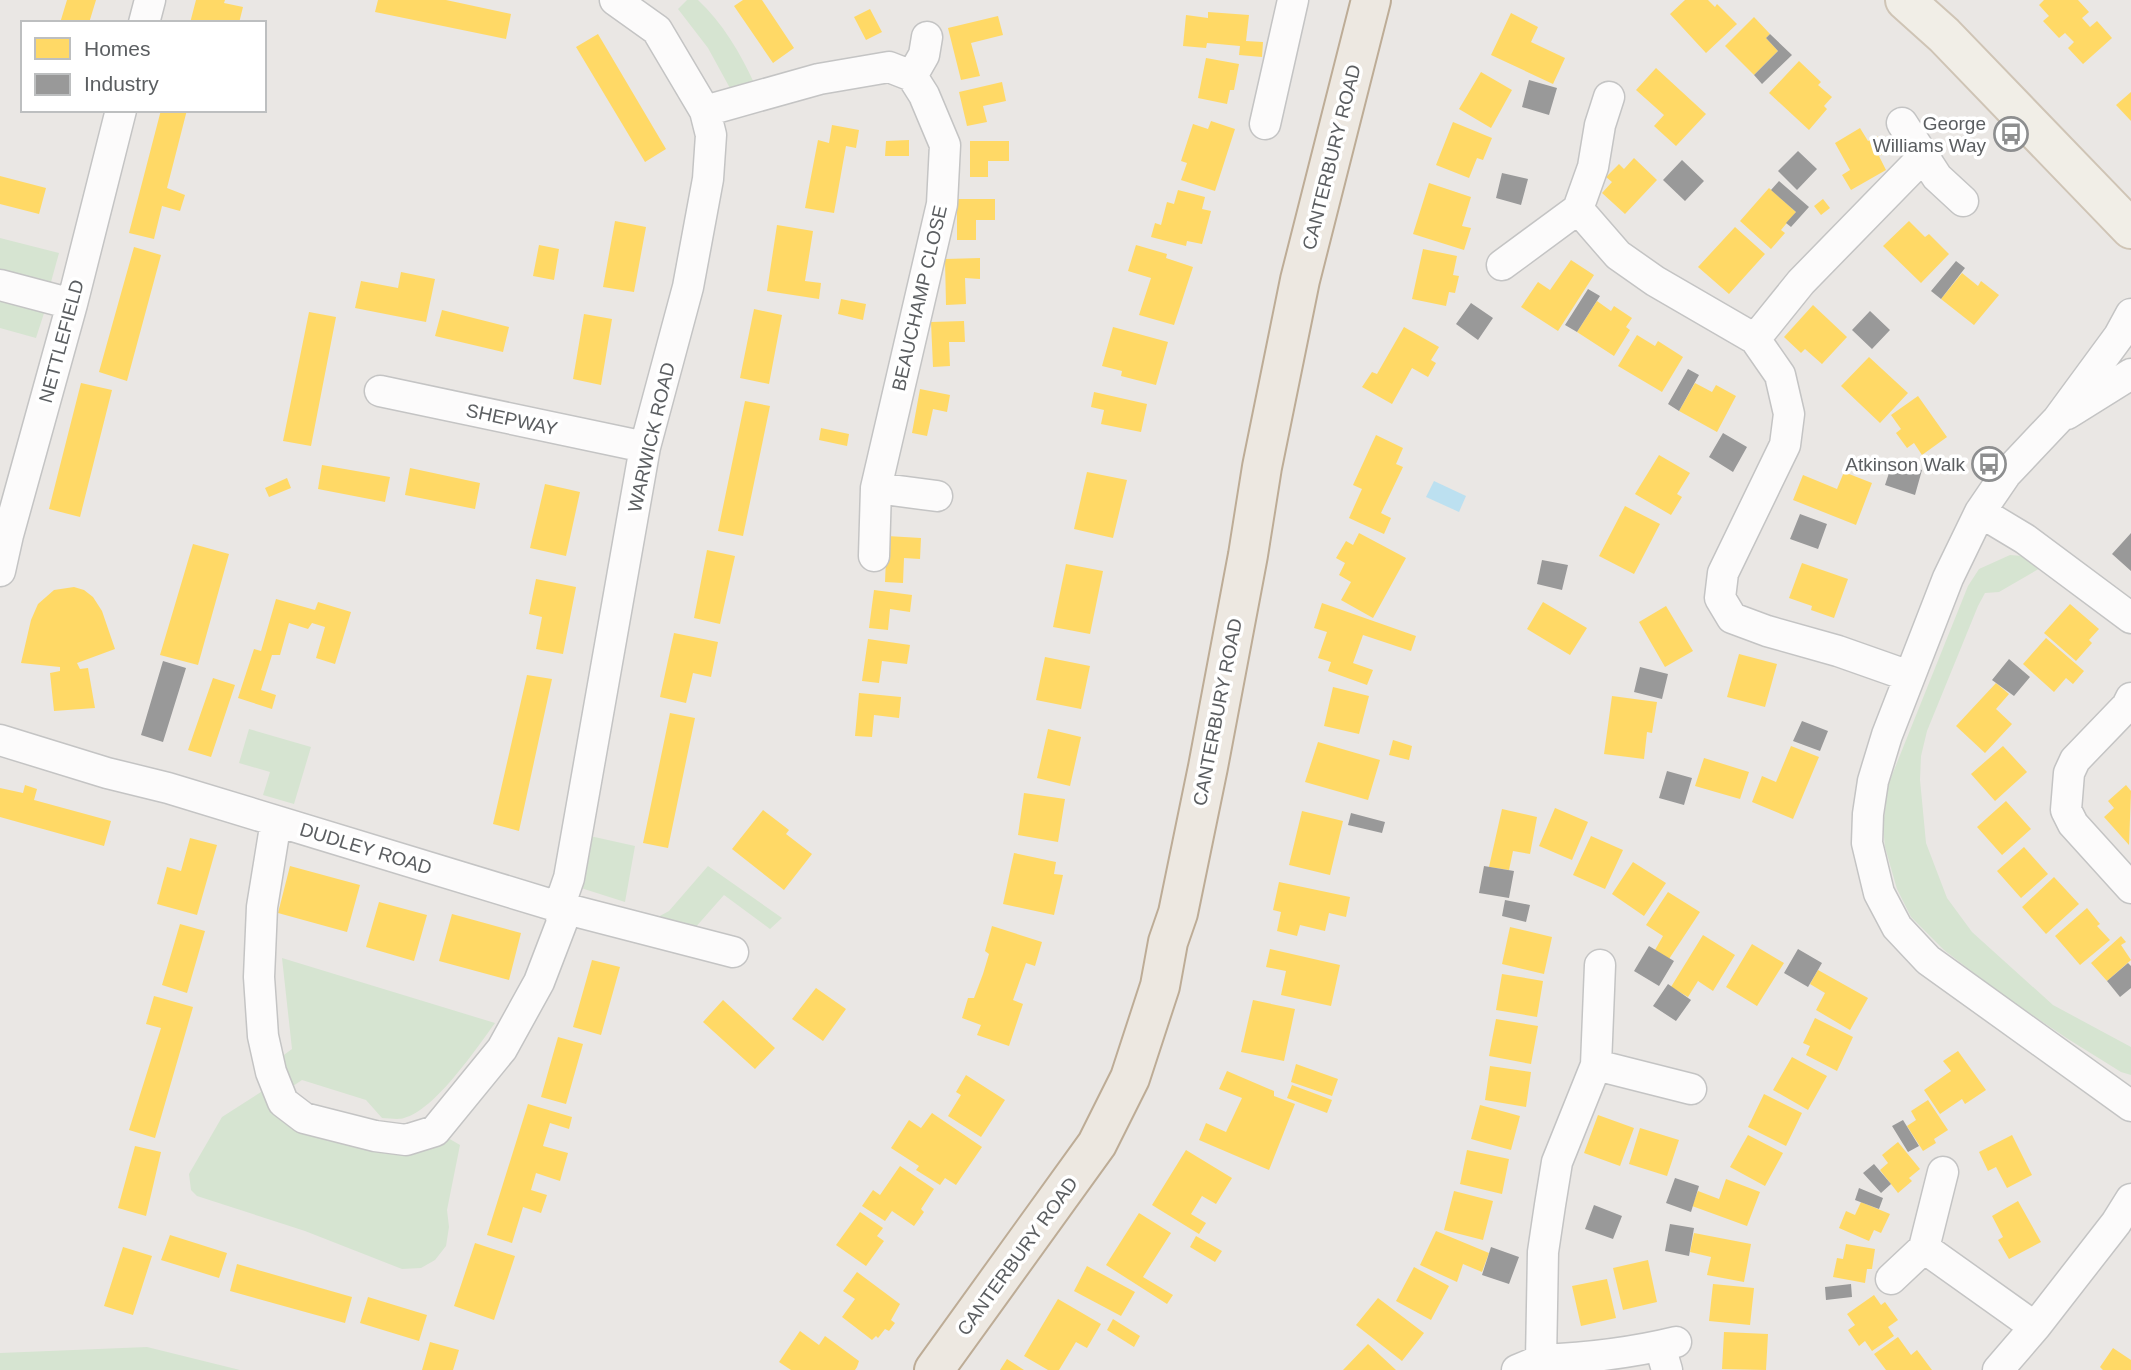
<svg xmlns="http://www.w3.org/2000/svg" width="2131" height="1370" font-family="Arial,sans-serif">
  <style>
    .green { fill: #d6e4d1 }
    .water { fill: #bce0f0 }
    .homes { fill: #ffd966 }
    .industry { fill: #999 }
    .lines { fill: none; stroke-linecap: round; stroke-linejoin: round }
    .street-casing { stroke: #c4c4c4; stroke-width: 33 }
    .primary-casing { stroke: #cfc4b5; stroke-width: 42 }
    .highway-casing { stroke: #bdac96; stroke-width: 42 }
    .street { stroke: #fcfbfb; stroke-width: 30 }
    .primary { stroke: #f1eee7; stroke-width: 38 }
    .highway { stroke: #ede8e1; stroke-width: 38 }
    .labels { text-anchor: middle; stroke-width: 7; stroke-linejoin: round; paint-order: stroke }
    .poi-label { font-size: 19px; fill: #5b5e61; stroke: #fff; text-anchor: end }
    .street-label { font-size: 19px; fill: #5b5e61; stroke: #fff }
  </style>
  <rect width="100%" height="100%" fill="#eae7e4"/>
  <path class="green" d="M687 0H698C722 22 741 54 754 83L731 90 708 48 678 9Z
    M0 238 59 253 51 282 46 284 0 272Z
    M0 294 45 310 36 338 0 328Z
    M2010 555 2023 556 2042 567 1999 592 1985 593 1978 606 1927 731 1921 756 1920 780 1926 843 1947 898 1972 932 2053 1005 2131 1047V1075L2121 1072 2068 1039 2001 994 1944 950 1911 917 1897 889 1885 847 1883 827 1888 785 1968 586 1979 569Z
    M249 729 311 747 294 804 263 795 270 772 239 763Z
    M590 836 635 846 625 902 581 888Z
    M708 866 782 918 770 929 724 895 694 929 658 917 669 911Z
    M282 958 495 1023C476 1049 435 1110 404 1118 398 1120 389 1118 382 1118L366 1100 302 1080 290 1088 277 1060 292 1049Z
    M264 1090 280 1109 448 1138 460 1145 447 1210 449 1227 446 1246 435 1260 421 1268 402 1269 305 1231 197 1196 191 1190 189 1174 222 1117Z
    M147 1347 240 1370H0V1353Z"/>
  <path class="water" d="M1434 481 1466 496 1459 512 1426 497Z"/>
  <path class="homes" d="M67 0H96L89 23H60Z
    M196 0H225L224 3 243 7 239 23H190Z
    M378 0H446L511 14 506 39 375 12Z
    M743 0H762L794 48 773 63 734 6Z
    M1685 0H1708L1715 7 1717 4 1737 24 1706 53 1670 14Z
    M2044 0H2078L2089 12 2082 18 2090 27 2097 21 2112 38 2083 64 2068 48 2074 42 2065 33 2059 38 2043 21 2049 16 2039 5Z
    M870 9 882 32 866 40 854 17Z
    M1208 12 1249 15 1246 41 1263 42 1262 57 1239 55 1240 46 1207 43 1206 48 1183 46 1186 15 1208 18Z
    M1511 13 1538 27 1531 42 1565 58 1553 84 1491 55Z
    M998 16 1003 35 971 43 980 76 961 80 948 28Z
    M1754 17 1770 34 1766 38 1778 51 1754 75 1725 46Z
    M598 34 666 149 645 162 576 47Z
    M1206 58 1239 64 1234 90H1230L1227 104 1198 98Z
    M1799 61 1821 82 1818 85 1832 97 1824 106 1827 109 1809 130 1769 93Z
    M1656 68 1706 114 1676 146 1654 126 1664 115 1636 90Z
    M1481 72 1512 90 1491 128 1459 109Z
    M1002 82 1006 101 983 106 987 122 967 126 959 92Z
    M2131 92V121L2116 105Z
    M161 110H187L167 188 185 195 180 211 162 206 154 239 129 233Z
    M1211 121 1235 129 1215 191 1181 180 1187 163 1181 161 1193 124 1208 129Z
    M1453 122 1492 138 1483 160 1477 158 1469 178 1436 165Z
    M832 125 859 130 856 148 846 146 834 213 805 208 818 140 829 143Z
    M1860 128 1868 141 1877 136 1885 148 1884 153 1879 156 1886 170 1851 190 1842 175 1850 170 1835 143Z
    M909 140V156H885L886 141Z
    M970 141H1009V161H988V177H970Z
    M1634 158 1657 180 1625 214 1602 193 1612 182 1606 177 1619 164 1624 169Z
    M0 176 46 188 39 214 0 204Z
    M1429 183 1471 197 1462 226 1471 228 1464 250 1413 234Z
    M1769 188 1796 212 1781 230 1785 233 1771 249 1740 221Z
    M1178 190 1205 197 1202 209 1211 211 1202 244 1187 241 1186 246 1151 237 1155 223 1161 225 1167 202 1174 204Z
    M957 199H995V220H976V240H957Z
    M1823 199 1830 208 1821 215 1814 206Z
    M615 221 646 227 634 292 603 287Z
    M1909 221 1925 237 1929 234 1949 254 1921 283 1883 246Z
    M777 225 813 231 805 281 821 283 819 299 767 291Z
    M1735 227 1765 254 1729 294 1698 267Z
    M539 245 559 249 554 280 533 276Z
    M1136 245 1167 254 1166 258 1193 267 1174 325 1139 315 1151 278 1128 271Z
    M134 247 161 255 127 381 99 372Z
    M1423 249 1457 256 1453 275 1459 276 1455 293 1449 292 1446 306 1412 299Z
    M980 258V279L965 278 966 304 946 305 945 259Z
    M1571 260 1594 275 1558 331 1521 307 1538 282 1550 290Z
    M401 272 435 279 426 322 355 308 361 281 398 288Z
    M1962 273 1978 286 1981 281 1999 295 1974 325 1941 299Z
    M841 299 866 304 863 320 838 314Z
    M1597 301 1611 311 1614 306 1632 318 1626 327 1630 330 1614 356 1577 332Z
    M1813 305 1847 337 1822 364 1805 349 1801 353 1784 337Z
    M754 309 782 315 769 384 740 378Z
    M442 310 509 327 503 352 435 336Z
    M309 312 336 317 311 446 283 441Z
    M584 314 612 319 601 385 573 379Z
    M964 321 965 342H949L950 366 933 367 931 322Z
    M1113 327 1168 342 1156 385 1121 376 1122 371 1102 366Z
    M1404 327 1439 347 1431 360 1436 363 1428 377 1412 368 1392 404 1362 387 1372 372 1377 374Z
    M1637 335 1655 346 1658 341 1683 357 1662 392 1618 366Z
    M1869 357 1908 393 1880 423 1841 386Z
    M81 383 112 390 80 517 49 509Z
    M1695 383 1712 392 1716 385 1736 396 1717 432 1679 411Z
    M920 389 950 395 947 412 933 409 927 436 912 433Z
    M1094 392 1147 404 1141 432 1101 424 1104 410 1091 407Z
    M1918 396 1947 437 1922 455 1914 443 1907 448 1896 433 1901 429 1891 415Z
    M745 401 770 406 743 536 718 531Z
    M821 428 849 434 847 446 819 440Z
    M1376 435 1403 448 1396 464 1403 467 1381 513 1391 518 1384 534 1349 518 1362 489 1353 485Z
    M1659 455 1690 473 1677 494 1682 497 1671 515 1635 494Z
    M322 465 390 477 385 502 318 489Z
    M410 468 480 483 475 509 405 495Z
    M1087 472 1127 480 1113 538 1074 529Z
    M1844 472 1872 483 1856 525 1793 500 1803 475 1837 489Z
    M287 478 291 488 269 497 265 488Z
    M545 484 580 492 566 556 530 548Z
    M1625 506 1660 524 1634 574 1599 556Z
    M1359 533 1406 558 1373 618 1341 600 1351 582 1339 575 1345 563 1336 558 1346 541 1353 545Z
    M887 536 921 538 920 559 904 558 903 583 885 582Z
    M193 544 229 554 198 665 160 655Z
    M707 550 735 556 720 624 694 618Z
    M1802 563 1848 579 1834 618 1811 610 1812 606 1789 598Z
    M1066 564 1103 571 1090 634 1053 627Z
    M536 579 576 587 563 654 536 649 542 617 529 614Z
    M74 587 84 590 93 597 102 611 115 649 77 663 80 669 88 668 95 708 54 711 50 673 60 671V667L21 663 31 620 38 604 54 590Z
    M874 590 912 595 910 612 890 609 888 630 869 628Z
    M276 599 315 610 318 602 351 612 335 664 316 658 325 627 312 623 308 629 289 623 280 655H272L261 690 276 695 272 709 238 698 254 649 261 651Z
    M1543 602 1587 628 1570 655 1527 629Z
    M1322 603 1416 636 1411 651 1363 635 1353 663 1373 670 1367 685 1328 671 1331 662 1318 658 1327 632 1314 628Z
    M2070 604 2099 629 2089 640 2092 643 2076 661 2044 633Z
    M1666 606 1693 651 1665 667 1639 622Z
    M674 633 718 642 711 677 693 673 686 703 660 697Z
    M2046 638 2084 671 2073 684 2066 678 2054 692 2023 664Z
    M868 639 910 645 907 664 882 661 879 683 862 681Z
    M1739 654 1777 664 1765 707 1727 697Z
    M1045 657 1090 666 1081 709 1036 700Z
    M527 675 552 679 519 831 493 824Z
    M213 678 235 685 211 757 188 750Z
    M1996 683 2009 694 1996 709 2012 724 1985 753 1956 726Z
    M1333 687 1369 696 1359 734 1324 726Z
    M859 693 901 697 899 718 874 715 872 737 855 736Z
    M1612 696 1657 702 1652 733 1647 732 1644 759 1604 754Z
    M670 713 695 718 668 848 643 843Z
    M1048 729 1081 737 1070 786 1037 778Z
    M1393 740 1412 746 1409 760 1389 755Z
    M1318 742 1380 760 1368 800 1305 782Z
    M1791 746 1819 757 1793 819 1752 802 1762 776 1776 782Z
    M2003 746 2027 772 1995 801 1971 774Z
    M1704 758 1749 772 1740 799 1695 786Z
    M25 785 37 789 34 800 111 821 104 846 0 817V788L23 793Z
    M2126 785 2131 791 2129 845 2104 817 2114 808 2108 801Z
    M1024 793 1065 799 1058 842 1018 835Z
    M2006 801 2031 829 2002 855 1977 827Z
    M1555 808 1588 822 1572 860 1539 846Z
    M1502 809 1537 817 1530 854 1513 851 1509 870 1489 867Z
    M763 810 789 830 786 834 812 854 784 890 732 849Z
    M1302 811 1343 821 1330 875 1289 865Z
    M1591 836 1623 850 1605 889 1573 875Z
    M190 838 217 845 197 915 157 904 167 867 181 871Z
    M2024 847 2048 874 2021 898 1997 871Z
    M1014 853 1056 862 1054 874 1063 875 1054 915 1003 904Z
    M1633 862 1666 883 1644 916 1612 894Z
    M290 866 360 885 347 932 278 913Z
    M2054 877 2079 904 2046 934 2022 907Z
    M1279 882 1350 897 1346 917 1329 913 1325 931 1300 925 1297 936 1277 931 1281 912 1273 910Z
    M1668 892 1700 912 1669 959 1655 950 1663 936 1646 925Z
    M379 902 427 915 414 961 366 947Z
    M2087 908 2100 924 2097 926 2110 940 2080 965 2055 936Z
    M452 914 521 933 509 980 439 961Z
    M180 924 205 931 187 993 162 985Z
    M992 926 1042 942 1035 966 1026 963 1013 1000 1023 1004 1009 1046 977 1035 981 1025 962 1018 968 998H974L983 974 989 954 985 951Z
    M1510 927 1552 937 1544 974 1502 964Z
    M1703 935 1735 955 1713 991 1698 981 1688 997 1671 987Z
    M2121 936 2126 942 2121 945 2131 960 2107 981 2091 963Z
    M1752 944 1784 963 1757 1006 1726 987Z
    M1270 949 1340 965 1331 1006 1281 995 1286 971 1266 967Z
    M592 960 620 967 601 1035 573 1027Z
    M1818 970 1868 998 1850 1030 1816 1010 1825 993 1810 984Z
    M1502 974 1543 981 1537 1017 1496 1010Z
    M816 988 846 1009 823 1041 792 1019Z
    M154 996 193 1007 155 1138 129 1130 161 1028 146 1024Z
    M723 1000 775 1048 755 1069 703 1022Z
    M1253 1000 1295 1009 1284 1061 1241 1052Z
    M1815 1018 1853 1037 1837 1071 1806 1055 1810 1046 1803 1043Z
    M1496 1019 1538 1026 1531 1064 1489 1056Z
    M558 1037 583 1044 566 1104 541 1097Z
    M1958 1051 1986 1090 1965 1104 1962 1099 1940 1114 1924 1090 1951 1071 1943 1061Z
    M1792 1057 1827 1076 1808 1110 1773 1090Z
    M1296 1064 1338 1079 1332 1096 1291 1082Z
    M1490 1066 1531 1072 1526 1107 1485 1100Z
    M1227 1071 1274 1091V1096L1295 1104 1269 1170 1199 1140 1206 1123 1226 1132 1242 1098 1219 1089Z
    M966 1075 1005 1100 981 1137 948 1116 961 1095 956 1092Z
    M1292 1085 1332 1100 1327 1113 1287 1098Z
    M1764 1094 1802 1113 1786 1146 1748 1127Z
    M1928 1100 1948 1130 1934 1139 1936 1143 1923 1151 1907 1126 1916 1120 1911 1111Z
    M528 1104 572 1117 569 1129 550 1123 543 1146 568 1153 560 1181 536 1173 531 1190 547 1195 541 1213 523 1207 512 1243 487 1235Z
    M1480 1105 1520 1116 1511 1150 1471 1139Z
    M932 1113 982 1147 956 1185 945 1178 940 1185 916 1170 919 1166 891 1148 909 1120 921 1128Z
    M1598 1115 1634 1128 1620 1166 1584 1153Z
    M1640 1128 1679 1140 1667 1176 1629 1164Z
    M1748 1135 1783 1153 1765 1186 1730 1167Z
    M2012 1135 2032 1175 2007 1188 1996 1167 1988 1171 1979 1152Z
    M1898 1142 1920 1169 1909 1178 1912 1181 1898 1193 1880 1170 1888 1163 1882 1155Z
    M135 1146 161 1152 146 1216 118 1208Z
    M1186 1150 1232 1178 1216 1204 1202 1196 1191 1214 1206 1223 1199 1234 1152 1205Z
    M1467 1150 1509 1159 1502 1194 1460 1184Z
    M900 1166 934 1189 921 1209 924 1212 914 1226 892 1211 885 1221 862 1206 873 1190 880 1195Z
    M1726 1179 1760 1192 1747 1226 1692 1206 1698 1191 1719 1199Z
    M1454 1191 1493 1201 1483 1240 1444 1230Z
    M2018 1201 2041 1242 2009 1259 1998 1240 2003 1237 1992 1216Z
    M1861 1202 1890 1214 1881 1233 1874 1230 1869 1241 1839 1228 1846 1211 1855 1215Z
    M860 1212 883 1228 877 1236 884 1241 866 1266 836 1245Z
    M1139 1213 1171 1233 1143 1277 1173 1295 1167 1304 1106 1265Z
    M1436 1231 1489 1253 1482 1272 1463 1264 1457 1282 1420 1265Z
    M1694 1233 1751 1244 1744 1282 1707 1275 1711 1257 1690 1252Z
    M170 1235 227 1253 219 1278 161 1260Z
    M1196 1236 1222 1251 1215 1262 1190 1247Z
    M475 1243 515 1256 494 1320 454 1306Z
    M1846 1244 1875 1249 1872 1269H1867L1865 1283 1833 1277 1837 1258 1843 1259Z
    M123 1247 152 1256 133 1315 104 1306Z
    M1648 1260 1657 1302 1623 1310 1613 1268Z
    M237 1264 352 1297 345 1323 230 1291Z
    M1087 1266 1135 1292 1121 1316 1074 1291Z
    M1414 1267 1449 1286 1431 1320 1396 1301Z
    M857 1272 900 1304 891 1320 895 1323 889 1331 885 1329 878 1338 876 1336 872 1340 842 1317 855 1299 843 1291Z
    M1607 1279 1616 1318 1581 1326 1572 1286Z
    M1713 1284 1754 1288 1750 1325 1709 1321Z
    M1874 1295 1881 1305 1885 1302 1898 1320 1888 1327 1894 1336 1872 1351 1865 1341 1859 1346 1848 1330 1855 1325 1847 1314Z
    M368 1297 427 1315 419 1341 360 1323Z
    M1378 1298 1424 1333 1402 1361 1356 1325Z
    M1058 1299 1101 1324 1087 1348 1076 1342 1059 1370H1048L1024 1356Z
    M1113 1319 1140 1336 1134 1347 1107 1330Z
    M800 1331 819 1345 825 1336 859 1361 857 1367 855 1370H791L779 1362Z
    M1724 1332 1768 1334 1766 1370 1722 1369Z
    M1898 1337 1911 1355 1917 1350 1932 1370H1886L1874 1354Z
    M430 1342 459 1350 453 1370H422Z
    M1368 1344 1396 1370H1343Z
    M2113 1348 2131 1360V1370H2103L2100 1367Z
    M1007 1359 1024 1370H1000Z"/>
  <path class="industry" d="M1770 34 1792 55 1762 84 1754 75 1778 51 1766 38Z
    M1529 80 1557 88 1549 115 1522 107Z
    M1798 151 1817 169 1797 190 1778 171Z
    M1682 160 1704 181 1685 201 1663 180Z
    M1502 173 1528 179 1521 205 1496 198Z
    M1779 181 1809 207 1791 227 1786 223 1796 212 1771 190Z
    M1956 261 1965 268 1941 299 1931 291Z
    M1588 289 1600 296 1577 332 1565 325Z
    M1471 303 1493 318 1478 340 1456 324Z
    M1870 311 1890 330 1872 349 1852 330Z
    M1688 369 1699 375 1679 411 1668 404Z
    M1723 433 1747 447 1733 472 1709 457Z
    M1893 461 1922 470 1915 495 1885 485Z
    M1800 514 1827 524 1818 549 1790 539Z
    M2131 533V571L2112 554Z
    M1542 560 1568 565 1562 590 1537 584Z
    M2009 659 2030 677 2014 696 1992 680Z
    M163 661 186 668 163 742 141 735Z
    M1640 667 1668 674 1662 699 1634 692Z
    M1802 721 1828 731 1820 751 1793 741Z
    M1667 771 1692 778 1684 805 1659 798Z
    M1351 813 1385 822 1382 833 1348 825Z
    M1484 866 1514 871 1509 898 1479 893Z
    M1505 900 1530 905 1526 922 1502 916Z
    M1649 946 1674 961 1659 986 1634 971Z
    M1798 949 1822 963 1808 987 1784 973Z
    M2128 963 2131 966V988L2120 997 2107 981Z
    M1668 984 1691 1000 1676 1021 1653 1006Z
    M1903 1120 1919 1146 1908 1152 1892 1126Z
    M1874 1164 1891 1184 1881 1193 1863 1173Z
    M1675 1178 1699 1186 1691 1212 1666 1203Z
    M1859 1188 1883 1198 1879 1209 1855 1200Z
    M1594 1205 1622 1216 1613 1239 1585 1229Z
    M1670 1224 1694 1228 1689 1256 1665 1251Z
    M1491 1247 1519 1257 1509 1284 1482 1275Z
    M1851 1284 1852 1297 1826 1300 1825 1287Z"/>
  <g class="lines">
    <g class="street-casing">
      <path id="street" d="M144 23 150 0
        M912 76 924 55 927 37
        M705 111 819 79 889 67 912 76 924 95 945 145 942 204 876 488 874 556
        M1902 123 1937 177 1963 201
        M1265 124 1293 0
        M1578 209 1618 255 1655 281 1755 339 1780 375 1789 414 1785 445 1723 573 1720 598 1732 618 1767 631 1838 651 1909 676
        M1502 265 1578 209 1593 167 1600 125 1609 97
        M0 285 72 304
        M2131 314 2119 336 2058 419 2006 474 1980 512 1948 578 1887 735 1873 781 1868 814 1867 843 1879 893 1897 927 1928 960 2131 1106
        M1755 339 1801 282 1923 157
        M380 391 645 447
        M2067 414 2131 374
        M876 488 937 496
        M1980 512 2025 539 2131 618
        M0 571 8 535 72 304 121 110
        M2131 698 2127 706 2075 760 2069 773 2066 810 2073 824 2131 888
        M0 740 107 773 168 788 559 907 733 952
        M276 821 262 907 259 977 263 1036 271 1072 283 1102 304 1118 375 1136 406 1140 435 1131 502 1049 539 982 562 922 559 907 569 878 645 447 688 287 708 179 711 135 705 111 657 30 615 0
        M1596 1065 1691 1089
        M1943 1172 1924 1248 2035 1327
        M1891 1279 1924 1248
        M1660 1346 1667 1370
        M1541 1360C1587 1358 1631 1353 1676 1342
        M1517 1370 1541 1360 1543 1252 1550 1205 1557 1162 1596 1065 1600 965
        M1998 1370 2035 1327 2116 1223 2131 1199"/>
    </g>
    <g class="primary-casing">
      <path id="primary" d="M1905 0 1944 35 2131 229"/>
    </g>
    <g class="highway-casing">
      <path id="highway" d="M934 1370 1097 1144 1130 1078 1160 986 1168 942 1178 913 1208 767 1248 555 1262 467 1300 280 1371 0"/>
    </g>
    <use href="#street" class="street"/>
    <use href="#primary" class="primary"/>
    <use href="#highway" class="highway"/>
  </g>
  <defs>
    <g id="bus-ring" transform="scale(1.75)"><circle r="9.5" fill="#fff" stroke="#8d8e8f" stroke-width="1.5"/><path d="M-5-6H5V4H4V6H2V4H-2V6H-4V4H-5ZM-3.5-4V0h7V-4ZM-3.5 1.2v1.5H-2V1.2ZM2 1.2v1.5H3.5V1.2Z" fill="#8d8e8f"/></g>
  </defs>
  <g fill-rule="evenodd">
    <use href="#bus-ring" x="2011" y="134"/>
    <use href="#bus-ring" x="1989" y="464"/>
  </g>
  <g class="labels">
    <g class="poi-label">
      <text x="1986" y="130">George<tspan x="1986" dy="22">Williams Way</tspan></text>
      <text x="1965" y="471">Atkinson Walk</text>
    </g>
    <g class="street-label">
      <text transform="translate(1331 157) rotate(-76)" y="7">CANTERBURY ROAD</text>
      <text transform="translate(919 298) rotate(-77)" y="7">BEAUCHAMP CLOSE</text>
      <text transform="translate(61 341) rotate(-75)" y="7">NETTLEFIELD</text>
      <text transform="translate(512 419) rotate(12)" y="7">SHEPWAY</text>
      <text transform="translate(651 437) rotate(-77)" y="7">WARWICK ROAD</text>
      <text transform="translate(1217 712) rotate(-79)" y="7">CANTERBURY ROAD</text>
      <text transform="translate(366 848) rotate(17)" y="7">DUDLEY ROAD</text>
      <text transform="translate(1017 1256) rotate(-54)" y="7">CANTERBURY ROAD</text>
    </g>
  </g>
  <rect x="21" y="21" width="245" height="91" fill="#ffffff" stroke="#bdbfc0" stroke-width="2"/>
  <rect x="35" y="38" width="35" height="21" fill="#ffd966" stroke="#bdbfc0" stroke-width="2"/>
  <text x="84" y="56" font-size="21" fill="#5b5e61">Homes</text>
  <rect x="35" y="74" width="35" height="21" fill="#999999" stroke="#bdbfc0" stroke-width="2"/>
  <text x="84" y="91" font-size="21" fill="#5b5e61">Industry</text>
</svg>
